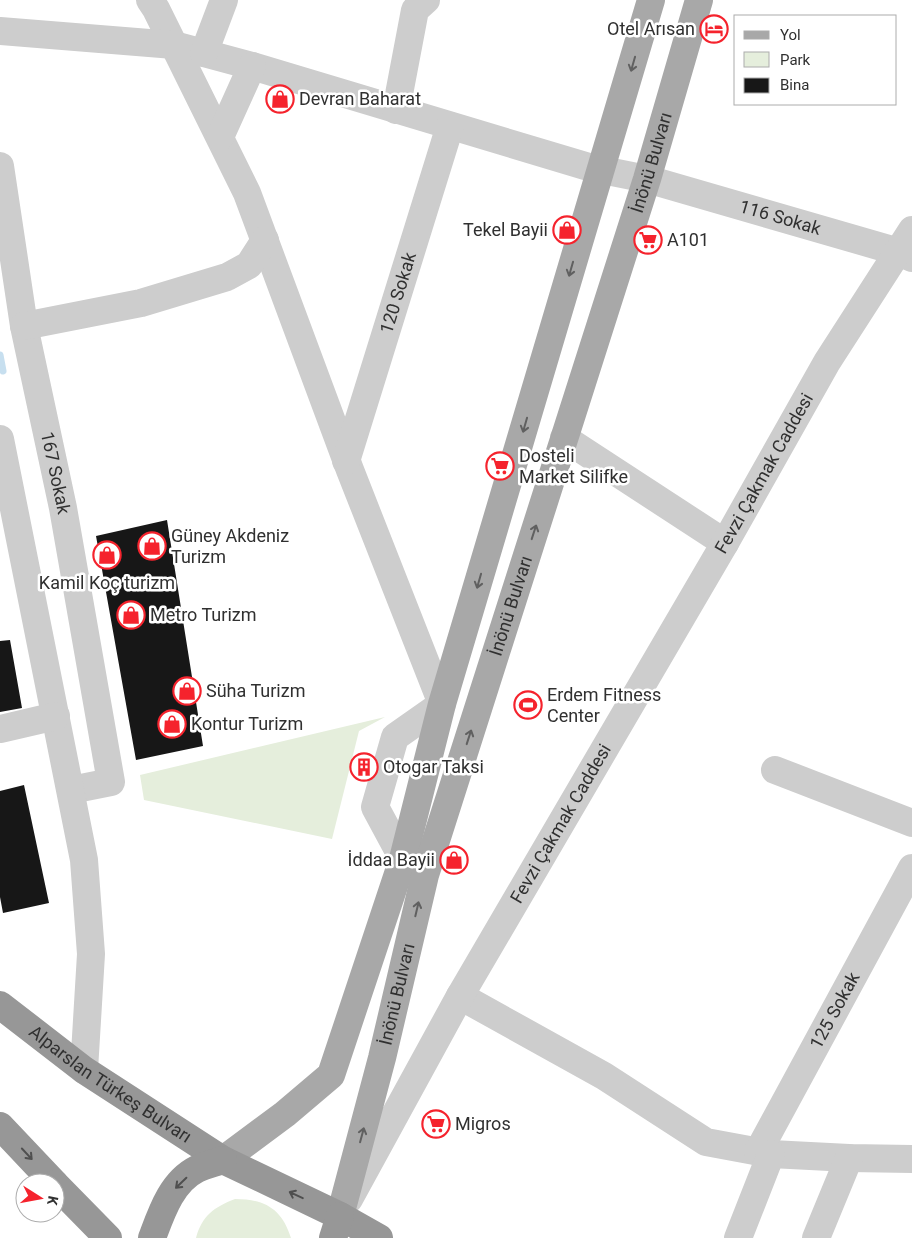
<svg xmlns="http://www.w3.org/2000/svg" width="912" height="1238" font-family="Roboto,sans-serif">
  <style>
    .green { fill: #e5eedc }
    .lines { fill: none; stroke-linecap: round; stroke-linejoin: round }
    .stream { stroke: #c7dfef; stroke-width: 7 }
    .building { fill: #171717 }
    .minor { stroke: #cdcdcd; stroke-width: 28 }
    .major { stroke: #a8a8a8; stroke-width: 28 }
    .highway { stroke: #979797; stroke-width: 28 }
    .oneway { stroke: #606060 }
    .oneway2 { stroke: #4f4f4f }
    .labels { text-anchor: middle; stroke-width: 5; stroke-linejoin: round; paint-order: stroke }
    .poi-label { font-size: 18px; fill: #303030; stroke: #fff; text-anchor: start }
    .street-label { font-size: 18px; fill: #303030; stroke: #fff }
  </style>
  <rect width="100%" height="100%" fill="#fff"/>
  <path class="green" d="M385 717 359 731 332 839 144 800 140 775Z
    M235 1199C265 1199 282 1209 291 1238H196C202 1216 214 1207 235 1199Z"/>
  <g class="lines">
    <path class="stream" d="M0 355 3 371"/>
  </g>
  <path class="building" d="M167 520 203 746 136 760 96 536Z
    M10 640 22 708 0 712V641Z
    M24 785 49 903 3 913 0 897V791Z"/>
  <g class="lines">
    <g class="minor">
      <path d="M150 0 156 9 247 193 350 470 442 704 395 737 375 807 403 859"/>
      <path id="s1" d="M0 31 174 45 252 66 592 168 647 179 899 252 912 258"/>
      <path d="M204 53 224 0"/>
      <path d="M396 110 415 10 426 0"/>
      <path d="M220 137 252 66"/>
      <path id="s2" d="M0 166 24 326 63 508 111 782 71 790"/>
      <path d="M24 326 141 303 227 277 249 265 265 240"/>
      <path d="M564 438 725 543"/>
      <path d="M0 439 84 860 91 954 84 1070"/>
      <path id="s3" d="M346 461 450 126"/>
      <path d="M0 729 56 716"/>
      <path d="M775 770 912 823"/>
      <path d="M460 996 604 1076 706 1142 771 1154 849 1158 912 1159"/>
      <path id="s4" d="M758 1152 912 868"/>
      <path id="s5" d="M349 1199 460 996 725 543 827 362 912 230"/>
      <path d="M738 1238 771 1154"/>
      <path d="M816 1238 849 1158"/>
    </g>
    <g class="major">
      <path d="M223 1160 285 1114 331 1075 403 859 442 704 651 0"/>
      <path id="s6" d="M340 1216 382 1058 425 875 647 179 699 0"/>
    </g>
    <g class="highway">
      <path id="s7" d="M0 1005 84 1070 223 1160 340 1216 379 1238"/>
      <path d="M0 1126 54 1183"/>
      <path d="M55 1184 108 1238"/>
      <path d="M152 1238C161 1214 171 1182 197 1169 205 1165 215 1163 223 1160"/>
      <path d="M333 1238 340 1216"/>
    </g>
  </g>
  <defs><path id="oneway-shaft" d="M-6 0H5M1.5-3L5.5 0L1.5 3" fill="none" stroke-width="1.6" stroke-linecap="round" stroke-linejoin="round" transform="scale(1.25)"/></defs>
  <g class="oneway">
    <use href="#oneway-shaft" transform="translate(633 64) rotate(106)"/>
    <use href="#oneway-shaft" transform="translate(571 269) rotate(106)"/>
    <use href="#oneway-shaft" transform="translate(525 425) rotate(106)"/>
    <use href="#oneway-shaft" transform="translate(534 532) rotate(-72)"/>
    <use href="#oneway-shaft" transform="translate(479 581) rotate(106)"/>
    <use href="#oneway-shaft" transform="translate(469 737) rotate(-72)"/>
    <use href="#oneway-shaft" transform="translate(417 909) rotate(-77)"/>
    <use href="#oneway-shaft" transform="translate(362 1135) rotate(-75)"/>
  </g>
  <g class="oneway2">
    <use href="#oneway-shaft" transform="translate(27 1154) rotate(47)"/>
    <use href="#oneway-shaft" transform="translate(181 1183) rotate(136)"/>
    <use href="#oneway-shaft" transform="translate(296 1195) rotate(-155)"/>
  </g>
  <defs>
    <g id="hotel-ring" transform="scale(1.4375)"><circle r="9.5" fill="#fff" stroke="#f5232d" stroke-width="1.5"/><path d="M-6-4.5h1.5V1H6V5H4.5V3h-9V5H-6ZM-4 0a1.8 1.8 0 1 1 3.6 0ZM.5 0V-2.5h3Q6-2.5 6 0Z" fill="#f5232d"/></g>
    <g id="shop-ring" transform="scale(1.4375)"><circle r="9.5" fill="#fff" stroke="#f5232d" stroke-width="1.5"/><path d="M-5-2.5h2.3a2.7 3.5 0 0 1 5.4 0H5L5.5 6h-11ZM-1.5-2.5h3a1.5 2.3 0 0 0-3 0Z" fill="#f5232d"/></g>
    <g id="supermarket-ring" transform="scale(1.4375)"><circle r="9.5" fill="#fff" stroke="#f5232d" stroke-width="1.5"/><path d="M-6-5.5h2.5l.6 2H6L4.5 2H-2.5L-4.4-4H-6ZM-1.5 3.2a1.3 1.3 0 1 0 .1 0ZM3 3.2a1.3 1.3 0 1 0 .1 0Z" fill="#f5232d"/></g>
    <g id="stadium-ring" transform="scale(1.4375)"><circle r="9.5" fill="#fff" stroke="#f5232d" stroke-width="1.5"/><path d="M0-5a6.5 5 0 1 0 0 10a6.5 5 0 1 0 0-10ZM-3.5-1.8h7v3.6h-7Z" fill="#f5232d"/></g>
    <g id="building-ring" transform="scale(1.4375)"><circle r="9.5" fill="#fff" stroke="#f5232d" stroke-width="1.5"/><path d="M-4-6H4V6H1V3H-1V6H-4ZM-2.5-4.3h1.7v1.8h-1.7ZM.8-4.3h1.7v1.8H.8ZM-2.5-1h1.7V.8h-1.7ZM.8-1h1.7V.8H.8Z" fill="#f5232d"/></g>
  </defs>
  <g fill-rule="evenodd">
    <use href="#hotel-ring" x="714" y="29"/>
    <use href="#shop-ring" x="280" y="99"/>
    <use href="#shop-ring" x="567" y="230"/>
    <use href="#supermarket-ring" x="648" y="240"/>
    <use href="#supermarket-ring" x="500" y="466"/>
    <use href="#shop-ring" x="152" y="546"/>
    <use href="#shop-ring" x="107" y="555"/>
    <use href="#shop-ring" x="131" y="615"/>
    <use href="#shop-ring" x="187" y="691"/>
    <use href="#stadium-ring" x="528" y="705"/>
    <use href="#shop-ring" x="172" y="724"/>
    <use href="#building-ring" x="364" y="767"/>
    <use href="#shop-ring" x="454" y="860"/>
    <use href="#supermarket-ring" x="436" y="1124"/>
  </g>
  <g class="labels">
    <g class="poi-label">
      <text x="695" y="35" text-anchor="end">Otel Arısan</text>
      <text x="299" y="105">Devran Baharat</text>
      <text x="548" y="236" text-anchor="end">Tekel Bayii</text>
      <text x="667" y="246">A101</text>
      <text x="519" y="462">Dosteli<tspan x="519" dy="21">Market Silifke</tspan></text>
      <text x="171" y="542">Güney Akdeniz<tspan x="171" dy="21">Turizm</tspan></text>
      <text x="107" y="589" text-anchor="middle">Kamil Koç turizm</text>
      <text x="150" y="621">Metro Turizm</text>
      <text x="206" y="697">Süha Turizm</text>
      <text x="547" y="701">Erdem Fitness<tspan x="547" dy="21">Center</tspan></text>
      <text x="191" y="730">Kontur Turizm</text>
      <text x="383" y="773">Otogar Taksi</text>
      <text x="435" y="866" text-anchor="end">İddaa Bayii</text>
      <text x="455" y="1130">Migros</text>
    </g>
    <g class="street-label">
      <text dy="6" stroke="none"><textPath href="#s6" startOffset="1099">İnönü Bulvarı</textPath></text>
      <text dy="6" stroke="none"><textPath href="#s1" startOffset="805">116 Sokak</textPath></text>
      <text dy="6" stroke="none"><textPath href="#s3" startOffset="176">120 Sokak</textPath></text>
      <text dy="6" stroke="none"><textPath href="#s2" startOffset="312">167 Sokak</textPath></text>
      <text dy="6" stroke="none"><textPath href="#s5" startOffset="836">Fevzi Çakmak Caddesi</textPath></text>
      <text dy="6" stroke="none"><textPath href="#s6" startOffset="634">İnönü Bulvarı</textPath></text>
      <text dy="6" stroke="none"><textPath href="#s5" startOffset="431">Fevzi Çakmak Caddesi</textPath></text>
      <text dy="6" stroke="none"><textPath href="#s6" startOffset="229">İnönü Bulvarı</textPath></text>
      <text dy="6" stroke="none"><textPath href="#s4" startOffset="161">125 Sokak</textPath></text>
      <text dy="6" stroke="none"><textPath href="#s7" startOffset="136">Alparslan Türkeş Bulvarı</textPath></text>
    </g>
  </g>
  <rect x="734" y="15" width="162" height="90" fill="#ffffff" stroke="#acacac"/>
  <rect x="744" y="31" width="25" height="8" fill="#a8a8a8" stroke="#acacac"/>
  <text x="780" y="40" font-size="15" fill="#303030">Yol</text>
  <rect x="744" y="52" width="25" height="15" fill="#e5eedc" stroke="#acacac"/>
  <text x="780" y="65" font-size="15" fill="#303030">Park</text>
  <rect x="744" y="78" width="25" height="15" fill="#171717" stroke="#acacac"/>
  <text x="780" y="90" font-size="15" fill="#303030">Bina</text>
  <g transform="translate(40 1198) rotate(101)"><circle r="24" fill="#ffffff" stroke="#acacac"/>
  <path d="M0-4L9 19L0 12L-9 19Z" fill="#f5232d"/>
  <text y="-8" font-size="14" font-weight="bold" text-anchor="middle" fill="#303030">K</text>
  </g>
</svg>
